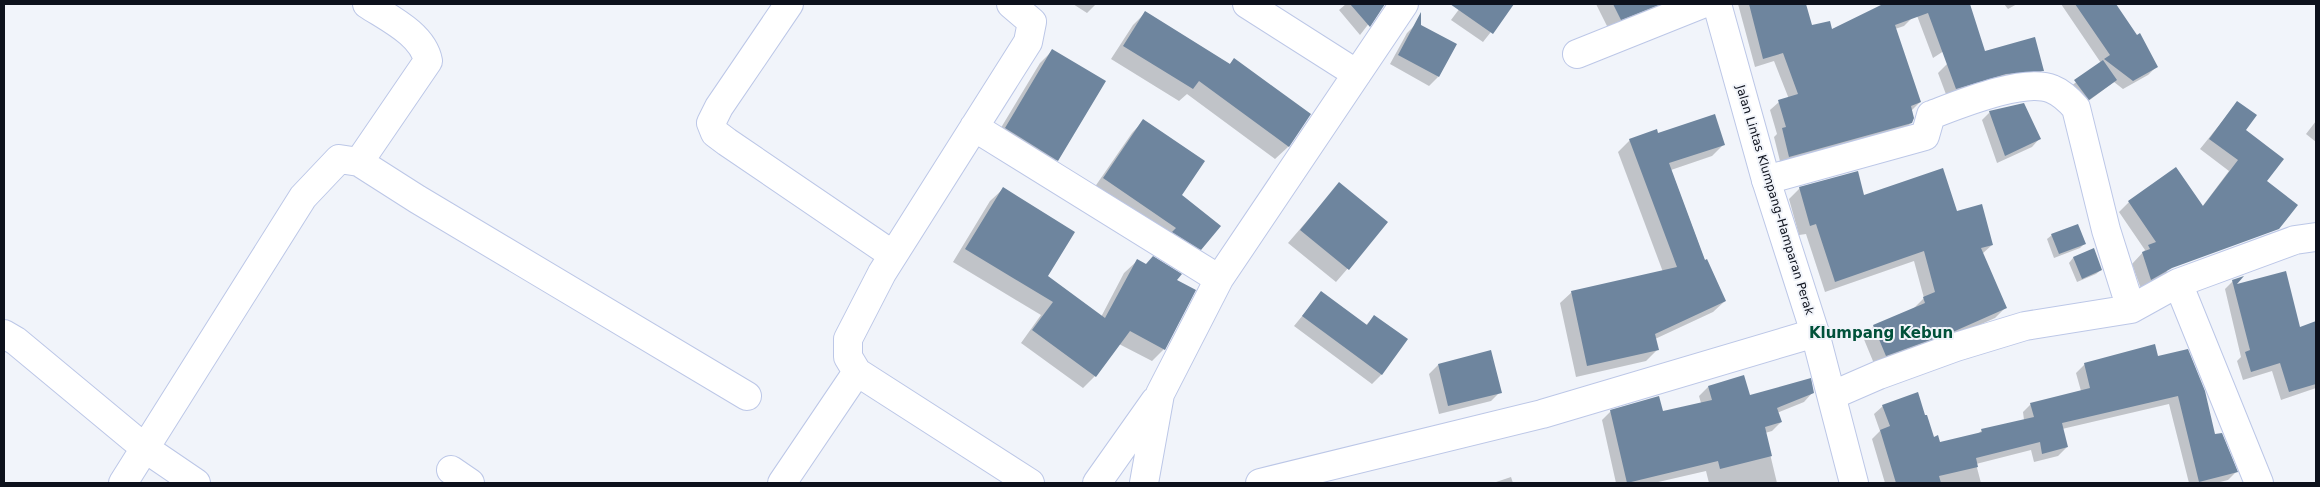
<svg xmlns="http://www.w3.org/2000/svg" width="2320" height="487" font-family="'DejaVu Sans',sans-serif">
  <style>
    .shadow { fill: #0003 }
    .building { fill: #6e859e }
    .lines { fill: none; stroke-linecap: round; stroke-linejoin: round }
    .minor-casing { stroke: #bcc7e7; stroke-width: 30 }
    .major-casing { stroke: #bcc7e7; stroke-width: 30 }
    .minor { stroke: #fff; stroke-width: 28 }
    .major { stroke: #fff; stroke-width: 28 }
    .labels { text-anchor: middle; stroke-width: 4; stroke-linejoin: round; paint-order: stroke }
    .street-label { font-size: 12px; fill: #0d111c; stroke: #f1f4fa }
    .quarter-label { font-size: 15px; font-weight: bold; fill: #00513a; stroke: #f1f4fa }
  </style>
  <rect width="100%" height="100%" fill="#f1f4fa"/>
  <path class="shadow" d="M1073 4H1096L1087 13Z
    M1346 4H1384L1360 35 1339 10Z
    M1463 4H1500L1509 9 1483 42 1451 20Z
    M1596 4H1669L1609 30Z
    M1738 4H1805L1811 27 1831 30 1886 4H1906L1912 18 1904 26 1895 29 1920 102 1911 111V123L1903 131 1781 165 1774 137 1777 134 1770 110 1779 102 1789 99 1774 61 1755 67Z
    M1927 4H1968L1976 27 1967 36 1933 58 1916 13Z
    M2004 4H2017L2008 9Z
    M2061 4H2114L2157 66 2148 75 2123 89 2114 82 2079 108 2066 90 2101 63Z
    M1145 13 1229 65 1234 59 1309 114 1288 147 1275 159 1187 94 1179 101 1111 59 1133 25Z
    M1416 24 1438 77 1429 86 1390 64 1407 33Z
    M1052 51 1057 160 1045 173 993 141 1040 63Z
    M1947 64 2042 71 2033 79 1947 97 1938 73Z
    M2237 103 2244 130 2265 181 2166 269 2167 272 2274 233 2267 239 2141 289 2132 264 2145 250 2119 212 2129 202 2202 207 2229 171 2200 149Z
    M1990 112 2040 138 2032 147 1997 163 1982 120Z
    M1143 121 1180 195 1200 249 1189 261 1092 191 1132 133Z
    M2316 121V142L2306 134Z
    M1658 135 1724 144 1712 156 1671 170 1705 261 1725 301 1713 312 1655 339 1658 349 1646 361 1576 377 1560 303 1572 292 1663 272 1618 152 1630 140Z
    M1339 184 1387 223 1336 282 1288 243Z
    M1800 188 1957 212 1992 245 1982 254 2005 308 1995 318 1943 341 1875 366 1863 337 1874 326 1913 309 1924 298 1914 261 1825 292 1806 234 1799 235 1789 199Z
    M1003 189 1046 277 1101 317 1124 273 1137 261 1164 349 1152 361 1119 344 1095 376 1083 388 1021 343 1041 315 953 262 990 201Z
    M2052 235 2084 244 2080 248 2054 258 2047 239Z
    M2093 250 2101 270 2096 274 2077 282 2069 263 2073 258Z
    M2233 281 2234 286 2300 329 2316 323V388L2281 400 2272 371 2243 380 2237 361 2241 357 2225 289Z
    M1321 293 1365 326 1374 317 1406 339 1381 375 1372 384 1294 326Z
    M2157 358 2214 436 2236 472 2228 480 2216 483H2189L2169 404 2062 429 2067 447 2058 456 2034 462 2031 450 1976 464 1981 483H1885L1872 439 1880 431 1874 414 1883 406 1939 444 1978 434 1982 430 2024 420 2023 412 2031 404 2081 391 2076 373 2085 364Z
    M1438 365 1500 392 1491 401 1439 414 1429 374Z
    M1708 387 1750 396 1813 392 1804 402 1777 413 1781 422 1772 431 1765 433 1777 483H1709L1706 471 1654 483H1616L1602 420 1611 411 1662 413 1701 403 1699 396Z
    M1511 477 1513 483H1493Z"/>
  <path class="building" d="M1350 4H1385L1370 27Z
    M1450 4H1514L1493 34Z
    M1613 4H1661L1621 20Z
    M1749 4H1806L1812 25 1830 21 1832 29 1883 4H1970L1985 51 2035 37 2044 71 2006 74 1956 89 1928 13 1895 25 1921 102 1911 106 1914 118 1912 123 1789 157 1782 128 1786 127 1778 100 1798 94 1783 53 1763 59Z
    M2075 4H2116L2137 35 2140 33 2158 67 2133 81 2104 59 2110 55Z
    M1145 11 1230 64 1234 58 1311 114 1289 147 1199 81 1193 89 1123 46Z
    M1421 12V25L1457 44 1439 77 1398 55Z
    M1052 49 1106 81 1058 161 1005 128Z
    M2103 60 2117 80 2089 100 2074 80Z
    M2237 101 2257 115 2246 130 2284 159 2267 181 2298 205 2279 229 2172 268 2151 280 2142 252 2150 249 2148 245 2156 242 2128 201 2176 167 2203 206 2238 160 2209 139Z
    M2024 103 2041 139 2005 156 1989 111Z
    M1715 114 1725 145 1669 163 1705 260 1707 259 1726 301 1655 334 1659 350 1587 366 1571 291 1677 267 1629 139 1657 129 1658 133Z
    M1143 119 1205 161 1182 195 1221 226 1201 250 1172 232 1176 228 1103 178Z
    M1943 168 1957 211 1982 204 1993 245 1981 248 2007 308 1955 331 1886 356 1873 325 1925 303 1923 297 1935 292 1924 251 1835 282 1816 224 1810 226 1799 187 1858 171 1864 195Z
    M1339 182 1388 222 1349 270 1300 230Z
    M1003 187 1075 232 1048 276 1105 318 1137 259 1146 264 1153 256 1182 274 1177 280 1196 290 1165 350 1130 331 1096 377 1032 330 1053 302 965 249Z
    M2078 224 2086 244 2059 254 2051 234Z
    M2094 248 2102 270 2082 279 2073 257Z
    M2286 271 2300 327 2316 321V384L2289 392 2280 363 2251 372 2245 352 2250 350 2232 280 2244 276 2237 284Z
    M1321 291 1367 325 1374 315 1408 339 1382 375 1302 316Z
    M2155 344 2158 356 2188 349 2205 391 2215 434 2222 433 2238 472 2199 482 2178 396 2062 423 2068 447 2042 454 2040 442 1976 458 1978 467 1939 476 1941 483H1896L1880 430 1890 426 1882 405 1918 392 1925 415H1927L1934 437 1938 435 1940 442 1982 432 1981 429 2034 417 2030 403 2090 388 2084 363Z
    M1491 350 1502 393 1448 406 1438 364Z
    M1744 375 1750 395 1811 378 1814 393 1777 408 1782 422 1765 427 1772 456 1720 469 1718 461 1627 483 1610 410 1659 396 1663 411 1712 400 1708 386Z"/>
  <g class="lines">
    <g class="minor-casing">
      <path id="minor" d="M789 4 719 107 711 123 715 133 727 142 893 255
        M1011 4 1032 22 1028 42 882 273 848 339V357L857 372 1030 483
        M1247 4 1357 74
        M1577 54 1702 4
        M974 127 1219 279
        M359 162 428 61C423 34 388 18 367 4
        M1766 180 1925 136 1931 115C1958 105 2025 77 2052 89 2062 93 2069 100 2076 108L2106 230 2131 309
        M2178 283 2259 483
        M4 334 16 341 146 449 196 483
        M1833 395 1879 375 1956 347 2025 326 2131 309 2178 283 2295 240 2316 237
        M451 470 470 483
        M123 483 303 197 339 159 359 162 417 199 747 396
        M782 483 857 372
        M1097 483 1155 401
        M1144 483 1160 394 1219 279 1404 4
        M1260 483 1542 414 1815 333"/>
    </g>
    <g class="major-casing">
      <path id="major" d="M1717 4 1766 180 1815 333 1854 483"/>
    </g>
    <use href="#minor" class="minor"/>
    <use href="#major" class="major"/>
  </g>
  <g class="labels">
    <g class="street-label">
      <text transform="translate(1775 200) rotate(73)" y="4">Jalan Lintas Klumpang–Hamparan Perak</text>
    </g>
    <g class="quarter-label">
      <text x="1881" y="338">Klumpang Kebun</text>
    </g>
  </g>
  <rect width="2320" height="487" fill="none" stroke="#0d111c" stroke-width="10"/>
</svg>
